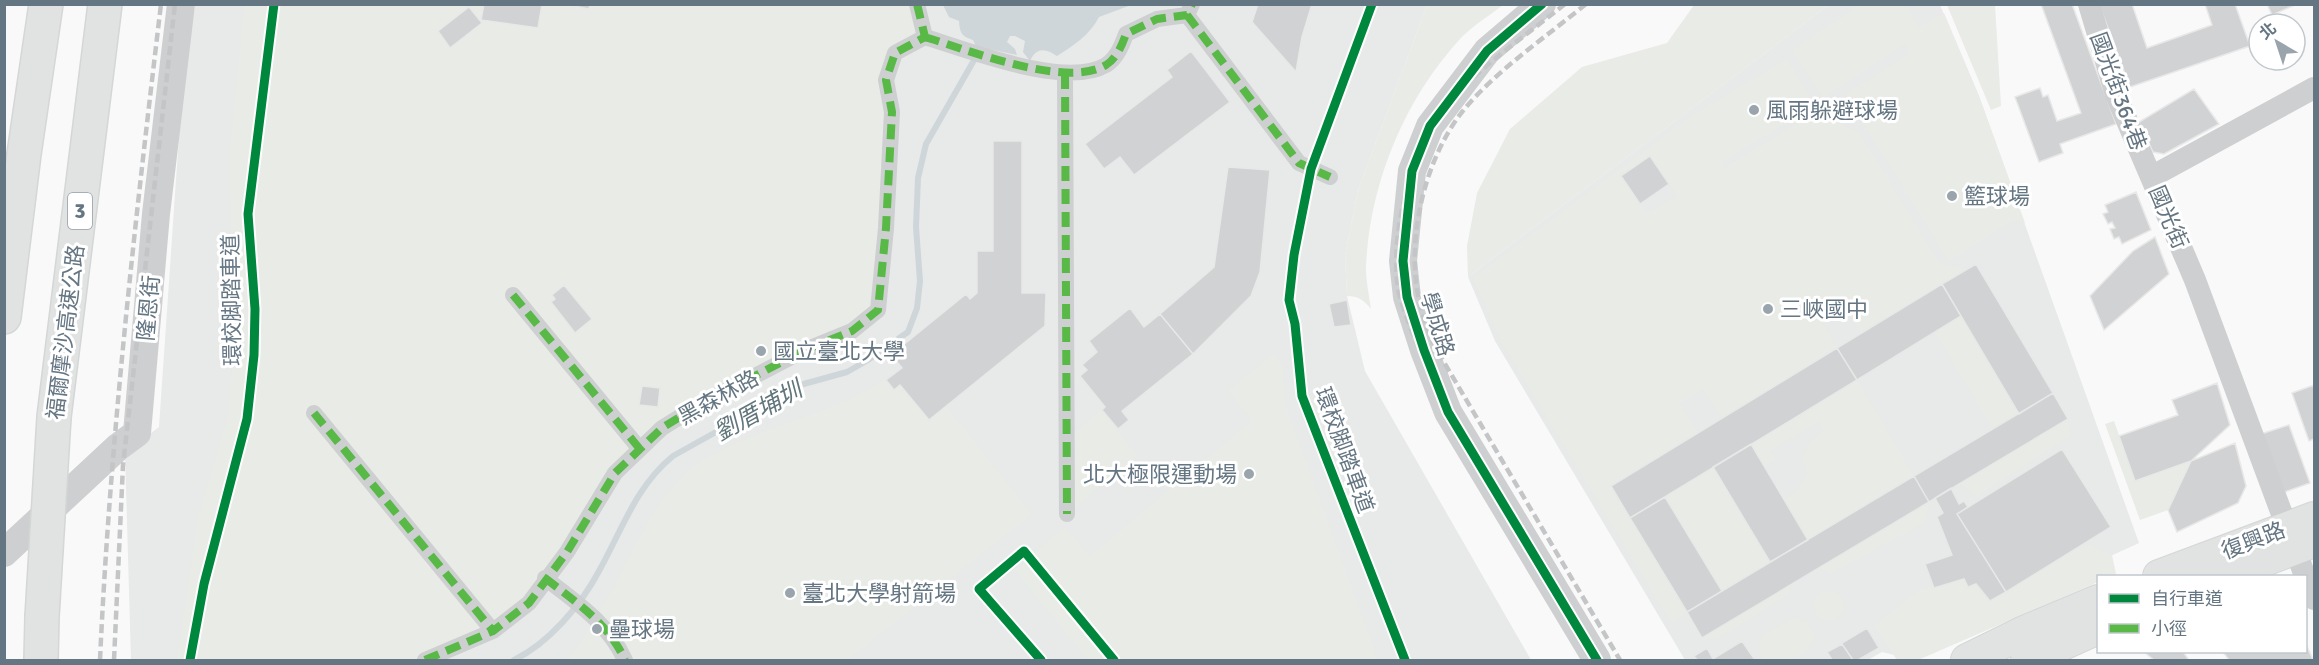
<svg xmlns="http://www.w3.org/2000/svg" width="2319" height="665" font-family="Signika,'Noto Sans TC',sans-serif">
  <style>
    .built { fill: #e8e9e9 }
    .green { fill: #e8ebe6; fill-rule: evenodd }
    .water { fill: #ced6d9 }
    .lines { fill: none; stroke-linecap: round; stroke-linejoin: round }
    .stream { stroke: #ced6d9; stroke-width: 6 }
    .building { fill: #d0d2d3; stroke: #e8e8e8; stroke-width: 1.5 }
    .secondary-casing { stroke: #d5d6d7; stroke-width: 34 }
    .motorway-casing { stroke: #d5d6d6; stroke-width: 36 }
    .pedestrian { stroke: #cecfd0; stroke-width: 16 }
    .minor { stroke: #cecfd0; stroke-width: 22 }
    .tertiary { stroke: #cecfd0; stroke-width: 28 }
    .secondary { stroke: #e1e2e2; stroke-width: 32 }
    .motorway { stroke: #e1e2e2; stroke-width: 33 }
    .rail { stroke: #c3c5c6; stroke-width: 4.5; stroke-dasharray: 9 4.5; stroke-linecap: butt }
    .motorway-bridge-casing { stroke: #d5d6d6; stroke-width: 36; stroke-linecap: butt }
    .motorway-bridge { stroke: #e1e2e2; stroke-width: 33 }
    .quiet { stroke: #58b947; stroke-width: 8; stroke-dasharray: 15 8; stroke-linecap: butt }
    .cycleway-casing { stroke: #fff; stroke-width: 13 }
    .cycleway { stroke: #00873e; stroke-width: 9 }
    .poi-dot { fill: #99a4ac; stroke: #fff; stroke-width: 2 }
    .labels { text-anchor: middle; stroke-width: 6; stroke-linejoin: round; paint-order: stroke }
    .shield { fill: #fff; stroke: #939fa8; stroke-width: 1.5 }
    .shield-label { font-size: 21px; font-weight: bold; fill: #657683 }
    .street-label { font-size: 22px; fill: #657683; stroke: #fff }
    .poi-label { font-size: 22px; fill: #657683; stroke: #fff; text-anchor: start }
    .water-label { font-size: 24px; font-style: italic; fill: #60757c; stroke: #fff }
  </style>
  <rect width="100%" height="100%" fill="#f9f9f9"/>
  <path class="built" d="M195 5H1427L1358 190 1345 255 1347 296 1365 371 1531 660H131L125 453 159 427 183 78Z
    M1829 5H1940L1979 96 2139 543 1894 655 1882 652 1868 660H1685L1495 341 1468 277Z"/>
  <path class="green" d="M244 5H917L925 37 895 53 878 310 803 351 639 448 529 603 425 660H177L198 517 228 416 232 365 230 150Z
    M1427 5H1503C1489 16 1472 26 1460 39 1404 100 1369 185 1366 268 1366 281 1369 295 1371 309 1364 300 1358 296 1347 296L1345 255 1358 190Z
    M1694 5H1829L1468 277 1467 246 1477 193 1510 129 1582 67 1667 43Z
    M1860 5H1905L1919 27 1944 13 1979 96 2025 223 2014 220 1949 261 1845 94 1909 54 1906 43 1823 97 1792 50Z
    M1947 5H1995L2001 106 1991 110Z
    M1787 59 1815 106 1723 161V168L1830 105 1844 126 1859 132 1939 263 1966 269 1861 333 1844 307 1821 320 1837 348 1722 418 1703 389 1680 403 1697 433 1611 486 1687 612 1672 624 1501 341 1473 278 1693 115ZM1650 156 1677 196 1646 214 1621 176Z
    M1961 316 2019 414 1993 429 1935 332Z
    M1275 353 1283 368 1285 404 1378 660H1088L1015 570 1065 527 1090 556 1252 421 1228 391Z
    M891 355 946 406 1032 514 847 660H568C585 635 601 609 616 582 640 538 662 484 707 458 768 422 845 413 902 368Z
    M1857 380 1914 476 1808 540 1784 499 1800 488 1807 471 1802 457 1813 439 1824 430 1818 422 1770 451 1775 459 1764 466 1751 444Z
    M1102 410 1137 456 1067 514V439Z
    M2068 419 2070 436 1977 496 1960 484Z
    M2114 421 2135 481 2191 461 2168 510 2140 520 2105 424Z
    M1713 467 1770 562 1722 591 1665 497Z
    M1929 502 1926 522 1831 573 1819 568Z
    M2085 543 2112 555 2116 574 2098 576V582L1918 660H1897L1874 626 1921 589 1964 579 1968 587 1976 584 1990 601Z
    M1791 584 1789 594 1719 638H1702Z
    M1814 606a15 15 0 1 1 30 0a15 15 0 1 1-30 0Z
    M1794 618 1807 622 1815 635C1807 659 1786 663 1762 660L1758 648 1763 635Z"/>
  <path class="water" d="M943 5H1131L1099 17C1089 36 1074 45 1057 56 1046 48 1036 47 1030 61L1023 52 1025 41 1015 36H1010L1007 42 1015 49 1017 55 983 48 979 53 973 40C962 36 960 34 959 21L949 17Z"/>
  <g class="lines">
    <path class="stream" d="M514 660C549 643 581 605 599 571 622 530 636 486 673 456L800 385 847 372 868 360 908 332 917 308 920 281 916 227 918 178 926 144 977 55"/>
  </g>
  <path class="building" d="M484 4H542L538 28 481 20Z
    M564 4H590L589 9Z
    M1258 4H1312L1302 37 1296 72 1252 22Z
    M2041 4H2072L2116 124 2060 144 2063 153 2039 162 2015 97 2040 88 2043 97 2048 95 2057 121 2081 113Z
    M2099 4H2132L2147 48 2212 25 2205 4H2235L2250 46 2130 87Z
    M2267 4H2297L2272 15Z
    M469 7 482 23 450 48 438 31Z
    M1191 51 1230 102 1134 175 1120 157 1104 169 1085 144 1172 77 1167 70Z
    M2194 89 2219 124 2164 154 2153 152 2139 122Z
    M993 141H1022V293H1046L1045 326 929 420 900 385 894 390 886 380 902 368 891 355 966 294 970 299 977 293V251H993Z
    M1650 156 1669 184 1640 204 1621 176Z
    M1228 167 1270 170 1260 272 1251 296 1193 354 1160 314 1214 267Z
    M2136 192 2151 230 2122 244 2119 237 2114 239 2110 229 2115 228 2112 222 2108 224 2103 214 2108 212 2105 205Z
    M2155 237 2169 274 2104 330 2090 296 2133 251Z
    M1976 264 2053 393 2019 414 1942 284Z
    M1942 284 1961 316 1857 380 1837 348Z
    M564 285 592 319 575 333 551 302 555 299 552 295Z
    M1347 300 1351 325 1334 327 1329 304Z
    M1130 308 1144 327 1160 314 1193 354 1122 411 1129 420 1118 429 1102 410 1105 407 1080 376 1087 370 1082 365 1097 352 1089 341Z
    M1837 348 1857 380 1630 518 1611 486Z
    M2217 383 2230 425 2191 461 2135 481 2119 436 2178 415 2172 400Z
    M2314 385V439L2309 441 2292 393Z
    M642 386 660 388 658 407 639 405Z
    M2053 393 2068 419 1929 502 1914 476Z
    M2289 425 2310 483 2282 493 2261 434Z
    M2235 443 2246 486 2238 503 2177 532 2168 510 2191 461Z
    M1751 444 1808 540 1770 562 1713 467Z
    M2062 449 2111 527 2006 592 1957 514Z
    M1914 476 1929 502 1702 638 1687 612Z
    M1951 488 1959 504 1964 501 1968 507 1957 514 2006 592 1990 601 1976 584 1968 587 1964 579 1934 588 1925 564 1952 555 1937 517 1943 513 1935 498Z
    M1665 497 1722 591 1687 612 1630 518Z
    M1867 628 1879 648 1858 660H1832L1827 652Z
    M1742 641 1755 660H1697L1694 656 1707 648 1713 659Z
    M1842 644 1853 660H1832L1827 652Z
    M2306 644 2313 660H2229L2223 652H2306Z
    M2144 652H2183L2189 660H2154Z"/>
  <g class="lines">
    <g class="secondary-casing">
      <path id="secondary" d="M2159 576 2314 518
        M2223 576 2309 543
        M1967 660 2022 633 2098 601
        M2027 660 2098 628"/>
    </g>
    <g class="motorway-casing">
      <path id="motorway" d="M4 317 24 154 46 4
        M54 417 105 4
        M41 660 42 617"/>
    </g>
    <path class="pedestrian" d="M917 4 925 37
      M1187 15 1299 163 1330 177
      M925 37C968 50 1066 89 1106 65 1117 58 1122 45 1126 34L1157 19 1187 15 1192 4
      M1065 74 1067 514
      M513 295 639 448
      M314 413 493 631
      M545 578C577 603 608 623 625 660
      M425 660 493 631 529 603 567 552 615 473 662 428 699 405 803 351 852 331 878 310 886 228 892 112 886 80 895 53 925 37"/>
    <path class="minor" d="M2089 4 2116 95 2195 280 2305 576
      M2151 177 2314 88
      M2306 578 2314 599"/>
    <path class="tertiary" d="M1542 4 1487 51 1430 126 1412 171 1403 261 1407 297 1424 350 1448 412 1597 660
      M4 553 118 447 137 433 156 214 181 4"/>
    <use href="#secondary" class="secondary"/>
    <use href="#motorway" class="motorway"/>
    <path class="rail" d="M1565 4C1522 39 1469 73 1437 118 1408 161 1386 251 1401 301 1421 365 1452 410 1485 466 1524 531 1563 596 1602 660
      M1586 4C1546 37 1494 72 1462 112 1423 162 1404 246 1421 308 1424 321 1430 334 1435 347L1620 660
      M100 660C110 441 135 223 161 4
      M114 660 123 465 175 4"/>
    <g class="motorway-bridge-casing">
      <path id="motorway-bridge" d="M42 617 54 417"/>
    </g>
    <use href="#motorway-bridge" class="motorway-bridge"/>
    <path class="quiet" d="M917 4 925 37
      M1187 15 1299 163 1330 177
      M925 37C968 50 1066 89 1106 65 1117 58 1122 45 1126 34L1157 19 1187 15 1192 4
      M1065 74 1067 514
      M513 295 639 448
      M314 413 493 631
      M545 578C577 603 608 623 625 660
      M425 660 493 631 529 603 567 552 615 473 662 428 699 405 803 351 852 331 878 310 886 228 892 112 886 80 895 53 925 37"/>
    <g class="cycleway-casing">
      <path id="cycleway" d="M1372 4 1311 169 1294 255 1289 300 1295 324 1302 396 1405 660
        M1542 4 1487 51 1430 126 1412 171 1403 261 1407 297 1424 350 1448 412 1597 660
        M190 660 204 584 247 419 254 355 255 309 248 214 274 4
        M1041 660 979 589 1024 551 1114 660"/>
    </g>
    <use href="#cycleway" class="cycleway"/>
  </g>
  <g class="poi-dot">
    <circle cx="1754" cy="110" r="6"/>
    <circle cx="1952" cy="196" r="6"/>
    <circle cx="1768" cy="309" r="6"/>
    <circle cx="761" cy="351" r="6"/>
    <circle cx="1249" cy="474" r="6"/>
    <circle cx="790" cy="593" r="6"/>
    <circle cx="597" cy="629" r="6"/>
  </g>
  <g class="labels">
    <rect class="shield" x="68" y="193" width="24" height="36" rx="4.5"/>
    <g class="shield-label">
      <text x="80" y="218">3</text>
    </g>
    <g class="street-label">
      <text transform="translate(2119 91) rotate(70)" y="8">國光街364巷</text>
      <text transform="translate(2169 217) rotate(67)" y="8">國光街</text>
      <text transform="translate(231 300) rotate(-91)" y="8">環校脚踏車道</text>
      <text transform="translate(148 308) rotate(-85)" y="8">隆恩街</text>
      <text transform="translate(1438 324) rotate(73)" y="8">學成路</text>
      <text transform="translate(65 332) rotate(-83)" y="8">福爾摩沙高速公路</text>
      <text transform="translate(718 397) rotate(-29)" y="8">黑森林路</text>
      <text transform="translate(1345 450) rotate(70)" y="8">環校脚踏車道</text>
      <text transform="translate(2253 540) rotate(-21)" y="8">復興路</text>
    </g>
    <g class="poi-label">
      <text x="1766" y="118">風雨躲避球場</text>
      <text x="1964" y="204">籃球場</text>
      <text x="1780" y="317">三峽國中</text>
      <text x="773" y="359">國立臺北大學</text>
      <text x="1237" y="482" text-anchor="end">北大極限運動場</text>
      <text x="802" y="601">臺北大學射箭場</text>
      <text x="609" y="637">壘球場</text>
    </g>
    <g class="water-label">
      <text transform="translate(758 411) rotate(-29)" y="8">劉厝埔圳</text>
    </g>
  </g>
  <rect width="2319" height="665" fill="none" stroke="#657683" stroke-width="12"/>
  <rect x="2097" y="575" width="210" height="78" fill="#ffffff" stroke="#c1c8cd" stroke-width="1.5"/>
  <rect x="2109" y="594" width="30" height="9" fill="#00873e" stroke="#c1c8cd" stroke-width="1.5"/>
  <text x="2151" y="605" font-size="18" fill="#657683">自行車道</text>
  <rect x="2109" y="624" width="30" height="9" fill="#58b947" stroke="#c1c8cd" stroke-width="1.5"/>
  <text x="2151" y="635" font-size="18" fill="#657683">小徑</text>
  <g transform="translate(2277 42) rotate(321)"><circle r="28" fill="#ffffff" stroke="#c1c8cd" stroke-width="1.5"/>
  <path d="M0-4.5L10 22L0 15L-10 22Z" fill="#99a4ac"/>
  <text y="-9" font-size="16" font-weight="bold" text-anchor="middle" fill="#657683">北</text>
  </g>
</svg>
